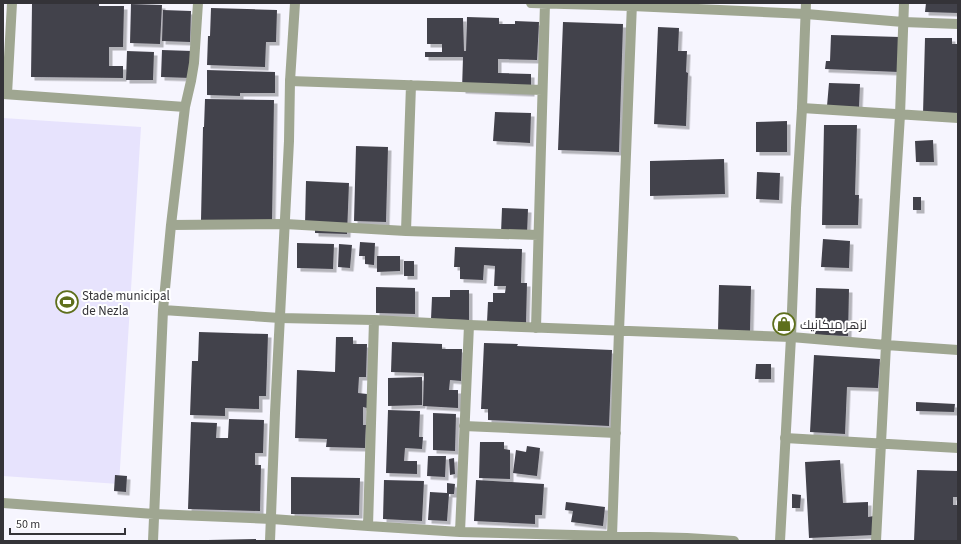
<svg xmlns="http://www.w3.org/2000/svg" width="961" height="544" font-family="'Source Sans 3',Cairo,sans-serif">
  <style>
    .green { fill: #e7e3fd }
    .building { fill: #43424b; filter: url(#shadow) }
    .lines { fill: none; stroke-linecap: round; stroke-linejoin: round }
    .minor { stroke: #9fa691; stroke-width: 10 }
    .tertiary { stroke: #9fa691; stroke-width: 10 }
    .labels { text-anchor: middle; stroke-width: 4; stroke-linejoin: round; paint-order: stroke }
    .poi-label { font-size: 13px; fill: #343338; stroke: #fff; text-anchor: start }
  </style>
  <defs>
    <filter id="shadow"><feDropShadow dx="3.5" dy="3.5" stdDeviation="0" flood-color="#0004"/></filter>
  </defs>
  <rect width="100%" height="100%" fill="#f6f5fe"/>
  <path class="green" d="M3 118 141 127 119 484 3 476Z"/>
  <path class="building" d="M66 3H99V6H124L123 47H109V66H123V78L31 77 32 4H66Z
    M926 3H958V13L925 12Z
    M131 4 162 5 160 44 130 43Z
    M211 8 277 10 276 42H266L265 67 207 65 208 36H210Z
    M163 10 191 11 190 42 162 41Z
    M467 17 499 18V24H515V21L539 22 537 60 498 59V73L531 74V93L462 90 463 57H425V52H442V44H427V18H463L464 51H466Z
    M563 22 623 24 619 152 558 150Z
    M658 27 679 28 678 51H687L686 72 688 73 686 126 654 124Z
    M831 35 900 37 899 72 825 69 826 61H830Z
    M925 38H952V44H958V115L923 114Z
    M162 50 192 51 191 78 161 77Z
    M127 51 154 52 153 80H126Z
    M207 70 275 72V93H240V96L207 95Z
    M829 83 860 84 859 107 827 106Z
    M205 99 274 100 272 222 201 220 203 127H204Z
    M495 112 531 113 530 143 493 141Z
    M787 121V152H756V122Z
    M824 125H857L855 195H859L858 225H822Z
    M933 140 934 162H916L915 141Z
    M356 146 388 147 386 222 354 221Z
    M724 159 725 194 650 196V161Z
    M757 172 780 173 779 200 756 199Z
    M306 181 349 183 347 234 315 233V226L305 225Z
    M913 197H921V210H913Z
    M502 208 528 209 527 234 501 233Z
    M823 239 850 241 849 268 821 267Z
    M360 242 375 243 374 265 365 264V256H359Z
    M297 243 334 244 333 269 297 268Z
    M339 244 352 245 350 268 338 267Z
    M455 247 522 249 521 283H527L526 323 487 322 488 302H493V293H505L506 286H494L495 266 484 265 483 280 460 279V267H454Z
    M377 256H400V271L377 272Z
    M404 261H414V276H404Z
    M719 285 751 286 750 333 718 332Z
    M376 287 415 288V314L376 313Z
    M816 288 849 289 848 336 815 335Z
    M450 290H469V320L431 319 432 297H450Z
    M199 332 268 334 266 396H259V409L225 408V416L190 415 192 361H198Z
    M336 337H353V344H367L366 377H359L358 393 367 394V408L363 407V425H366L365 448 326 447 327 439 295 438 297 370 335 372Z
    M392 342 442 344V349H462L461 381 450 380 449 390H458V408L423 406 424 373 391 372Z
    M484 343 518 344 517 346 612 350 609 426 488 420V409H481Z
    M814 355 880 359 878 388 847 387 845 434 810 432Z
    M756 364H771V379H755Z
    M422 377V405L388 406V378Z
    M916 402 955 404 954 412 916 411Z
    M388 410 420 411 419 437H423L422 449 405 448 404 461H417V474L386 473Z
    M433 413 456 414 455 451 433 450Z
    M229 419 264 420 263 453H255V465H261L260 511 188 509 191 422 217 423 216 438H228Z
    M480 442H504V449L510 450V479L479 478Z
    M527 446 540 448 537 476 513 473 516 450 526 452Z
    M428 456H446L445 477 427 476Z
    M454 458 455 474 450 475 449 459Z
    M840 460 843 503 868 502V517L874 516V535L809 538 805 462Z
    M917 470 958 471V497H953V505H958V541H914Z
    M115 475 127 476 126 492 114 491Z
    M291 477 360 478 359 515 291 514Z
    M384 480 424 481 422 521 383 519Z
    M476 480 544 484 542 515H535V524L474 521Z
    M447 483 455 484 454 494H449L447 521 428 520 430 492 447 493Z
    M792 494 801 495 800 508H792Z
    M566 502 605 507 603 526 571 522 573 511 565 510Z
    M256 539V541H208V540Z"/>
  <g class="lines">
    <path class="minor" d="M531 3 632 6 806 14 903 22 958 24
      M290 81 542 90
      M3 94 185 107 171 225 163 310 153 541
      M7 94 12 3
      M185 107 191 81 194 63 198 3
      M802 108 958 118
      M171 225 285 224 406 231 538 235
      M406 231 411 85
      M163 310 280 318 374 320 469 325 791 337 886 345 958 350
      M536 328 545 3
      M464 426 616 433
      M785 438 958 448
      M3 503 154 514 272 519 368 526 460 532 687 538 734 541
      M368 526 374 320
      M460 532 469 325
      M612 536 619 331 632 3
      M876 541 886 345 900 115 904 3"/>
    <path class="tertiary" d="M270 541 275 413 289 141 290 81 295 3
      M780 541 791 337 796 208 802 108 806 3"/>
  </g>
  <defs>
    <g id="stadium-ring" transform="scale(1.15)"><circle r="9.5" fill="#fff" stroke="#5e6f1c" stroke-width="1.5"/><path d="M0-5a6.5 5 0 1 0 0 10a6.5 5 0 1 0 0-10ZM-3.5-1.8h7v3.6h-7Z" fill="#5e6f1c"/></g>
    <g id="shop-ring" transform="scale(1.15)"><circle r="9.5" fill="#fff" stroke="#5e6f1c" stroke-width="1.5"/><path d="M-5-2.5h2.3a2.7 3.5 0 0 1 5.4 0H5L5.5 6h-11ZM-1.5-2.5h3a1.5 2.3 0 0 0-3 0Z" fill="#5e6f1c"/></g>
  </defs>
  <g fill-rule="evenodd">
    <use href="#stadium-ring" x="67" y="302"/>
    <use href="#shop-ring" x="784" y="324"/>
  </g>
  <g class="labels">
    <g class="poi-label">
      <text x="82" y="300">Stade municipal<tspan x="82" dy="15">de Nezla</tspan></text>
      <text x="800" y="329">لزهر ميكانيك</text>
    </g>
  </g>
  <rect width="961" height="544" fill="none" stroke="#343338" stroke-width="8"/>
  <path d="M10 528v6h115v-6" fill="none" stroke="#343338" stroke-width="2"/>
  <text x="16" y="528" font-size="12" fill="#343338" stroke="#ffffff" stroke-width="3" paint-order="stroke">50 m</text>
</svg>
